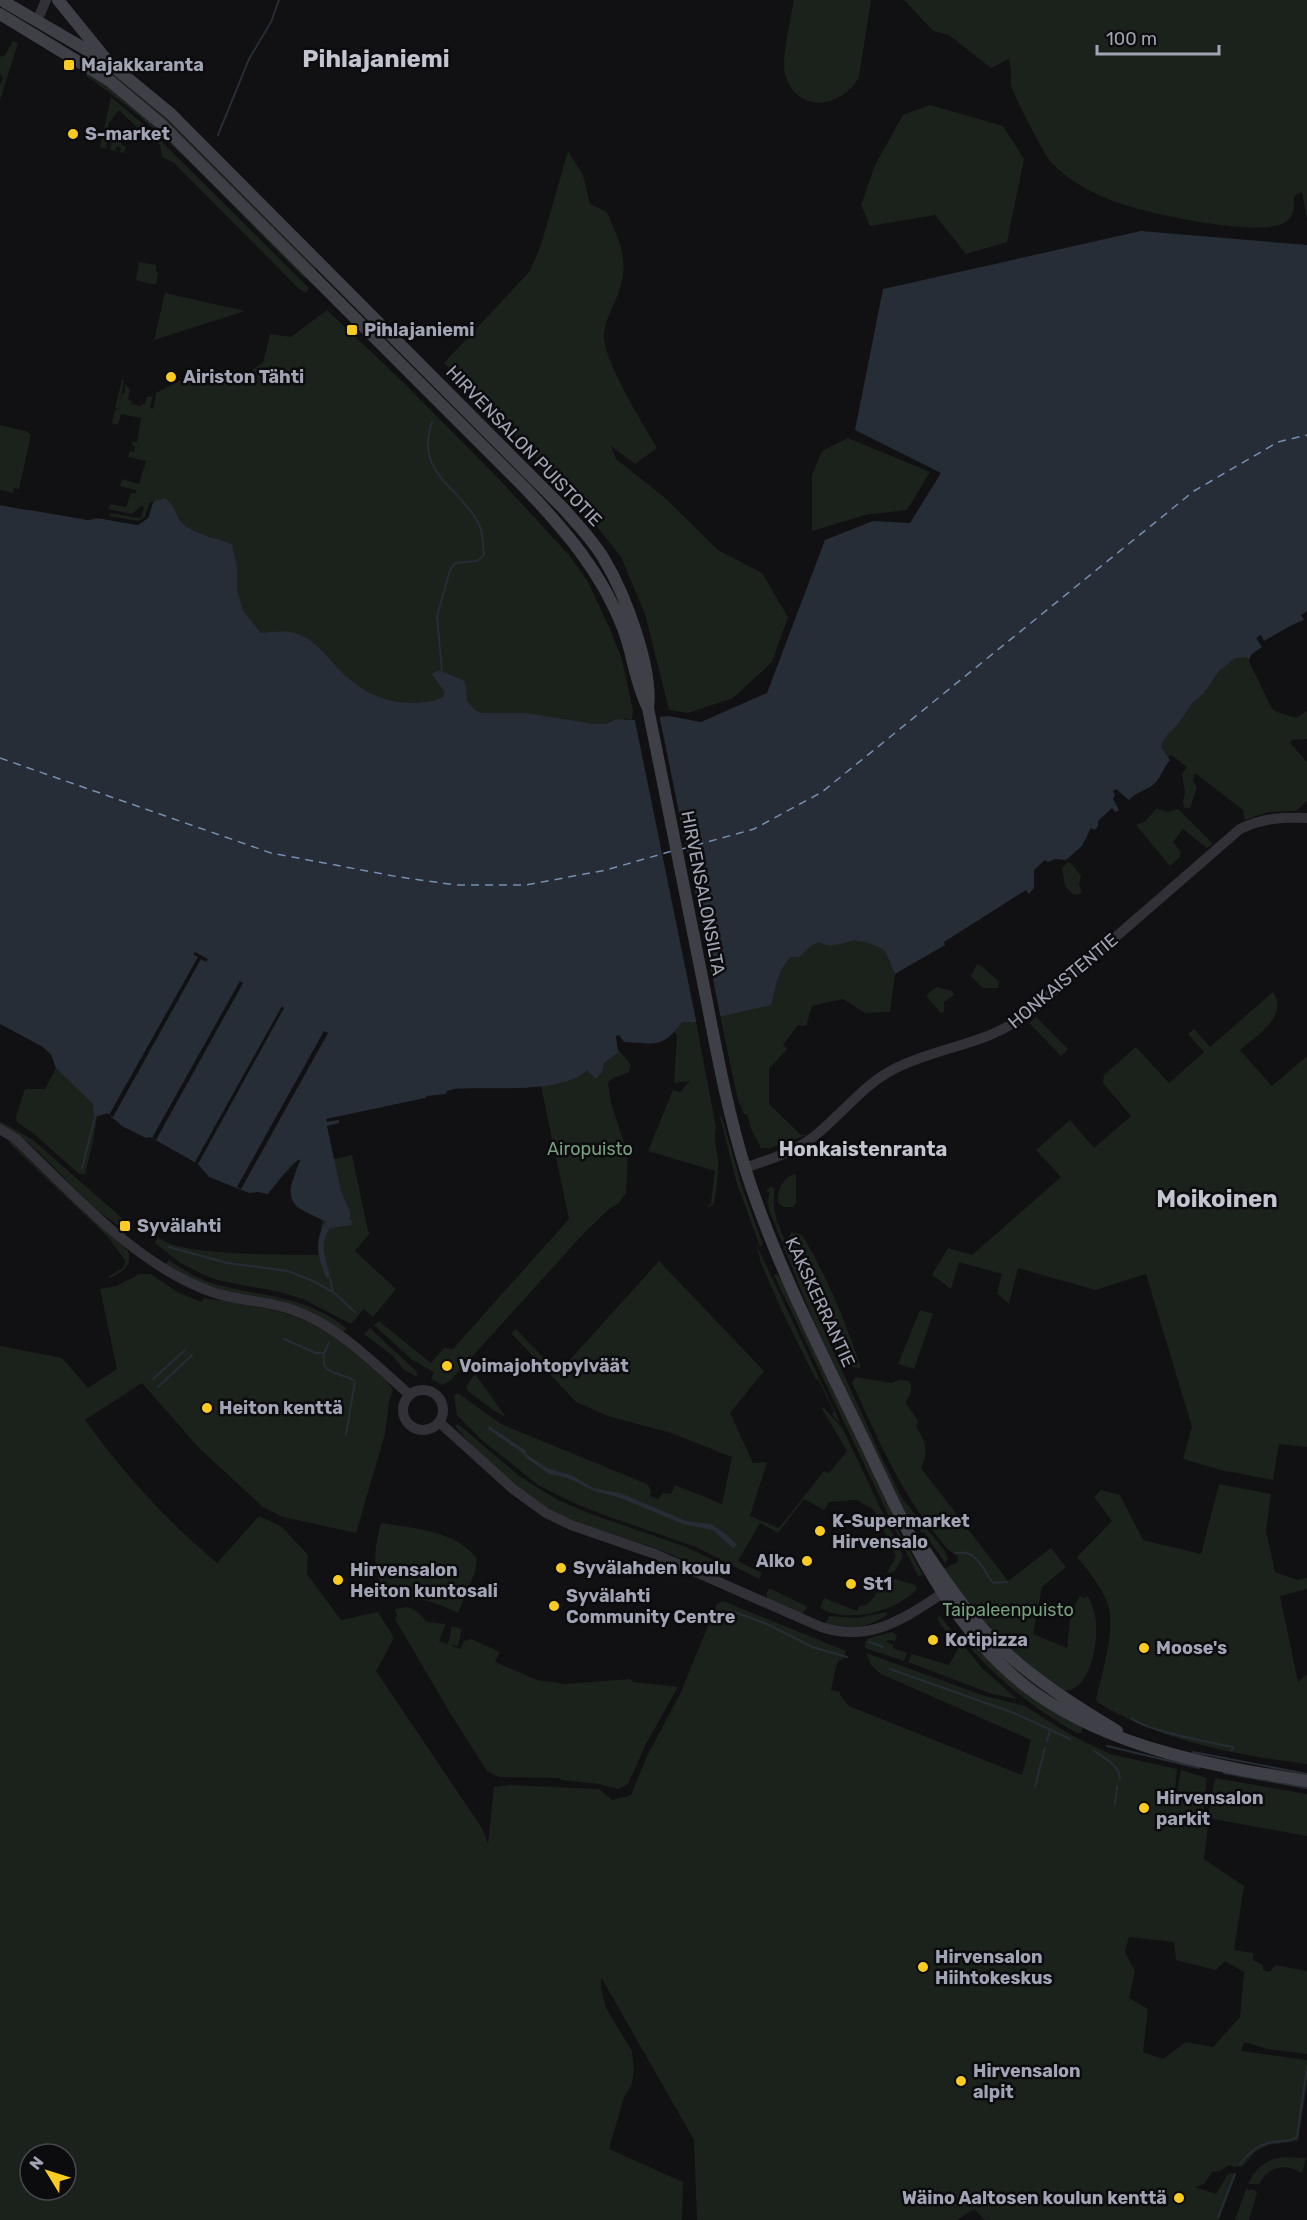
<svg xmlns="http://www.w3.org/2000/svg" width="1307" height="2220" font-family="Rubik,sans-serif">
  <style>
    .green { fill: #1b221c; fill-rule: evenodd }
    .water { fill: #262d36 }
    .pier { fill: #111012 }
    .lines { fill: none; stroke-linecap: round; stroke-linejoin: round }
    .stream { stroke: #262d36; stroke-width: 2 }
    .ferry { stroke: #758eb1; stroke-width: 1.5; stroke-dasharray: 8 6; stroke-linecap: butt }
    .tertiary { stroke: #313137; stroke-width: 10 }
    .secondary { stroke: #3f4047; stroke-width: 12 }
    .poi-dot { fill: #facb20; stroke: #0c0b0d; stroke-width: 2 }
    .labels { text-anchor: middle; stroke-width: 5; stroke-linejoin: round; paint-order: stroke }
    .poi-label { font-size: 18px; font-weight: bold; fill: #a1a4b4; stroke: #0c0b0d; text-anchor: start }
    .street-label { font-size: 18px; fill: #a1a4b4; stroke: #0c0b0d }
    .park-label { font-size: 18px; fill: #77a07e; stroke: #0c0b0d }
    .neighbourhood-label { font-size: 20px; font-weight: bold; fill: #c2c4cf; stroke: #0c0b0d }
    .district-label { font-size: 24px; font-weight: bold; fill: #c2c4cf; stroke: #0c0b0d }
  </style>
  <rect width="100%" height="100%" fill="#111012"/>
  <path class="green" d="M794 0H871L859 77C842 109 796 114 785 74 781 58 791 18 794 0Z
    M904 0H1307V219L1302 192 1294 196C1294 205 1295 214 1287 221 1265 240 1140 212 1113 201 1091 192 1067 180 1051 162 1044 154 1013 95 1011 85 1010 81 1012 76 1011 72 1011 67 1009 63 1009 59 1002 61 998 66 991 68L949 35 933 31Z
    M13 41 18 43 0 100V85L3 78 0 74V57L5 55Z
    M83 55 108 69 148 99 317 266 314 270 107 73 82 57Z
    M87 74 104 82 136 107 306 278 303 277C233 208 168 131 86 76Z
    M111 97 156 135V141L153 143 119 110 109 123 107 133 119 137 122 146 126 147 124 153 120 152 121 148 117 146 115 150 119 152 110 150 112 140 108 139 106 146 108 149 100 147Z
    M930 105 1003 126 1024 159 1007 242 966 254 935 215 870 226 861 205 875 165 903 115Z
    M160 140 309 288 306 293 298 288 174 163 162 157 160 145 158 144Z
    M568 151 583 175 590 204 607 212C619 241 630 259 619 291 614 306 605 319 604 335 603 360 643 424 657 448L635 464 611 446 616 459 664 497 718 550 762 573 788 617 772 662 733 698 688 713 669 710 645 614 621 557 572 495 444 363 530 271 541 245Z
    M139 262 156 265V271L158 273 156 285 136 280Z
    M165 293 245 311 154 340Z
    M327 310 405 384 499 479 569 555 588 582 611 631 622 660 633 711 632 720 625 718 587 758 287 673 156 501 150 502 145 517 139 521 109 516 111 513 138 518 141 517 144 507 141 506 132 514 108 509 110 504 126 507 131 493H136V490L120 486 122 479 139 484 146 461 128 457 130 451 134 452 135 447 132 445V442H137L141 418 121 414 118 425 112 423 115 410 120 409 115 408 122 380H124L120 401 123 393H125V384L130 390 128 400 132 401 131 404 141 406 142 404H145L147 396 151 397 153 394 150 408 153 409 156 393 185 378 234 375 242 376 263 363 270 334 291 337Z
    M0 425 26 431 31 435 19 489 13 488 14 493 0 490Z
    M848 438 930 472 907 510 865 515 812 531V475L822 451Z
    M1241 651 1250 656 1249 661 1272 709 1277 712 1296 718 1307 711V739L1292 740 1290 743 1307 762V801L1296 811 1268 812 1245 820 1243 810 1195 773 1193 781 1197 787 1190 808H1184L1183 801 1185 792 1182 774 1187 767 1171 755 1168 757 1160 752 1161 725 1176 708Z
    M1157 808 1168 812 1178 809 1213 844 1207 848 1183 829 1173 842 1180 851V857L1170 866 1136 825 1144 822Z
    M1067 863H1071L1081 876 1079 884 1082 893 1074 895 1065 886 1062 868Z
    M864 910 885 951 895 974 890 1012 865 1013 843 999 812 1006 806 1026 798 1025 783 1045 787 1049 769 1069V1104L801 1135H807L770 1148H761L751 1129 747 1114H744L738 1100 720 1016 729 985Z
    M977 964 982 966 999 982 998 988H983L971 976Z
    M937 987 952 991 954 995 944 1002V1012L941 1013 927 997 928 993Z
    M1273 992C1289 1018 1256 1035 1240 1050L1272 1086 1307 1056V1447L1279 1444 1273 1480 1221 1470 1183 1459 1192 1427 1146 1274 1095 1290 1018 1268 1009 1304 997 1293 1002 1274 959 1262 951 1289 932 1275 948 1248 972 1255 1061 1177 1036 1150 1070 1120 1094 1148 1131 1116 1103 1083 1104 1075 1136 1047 1169 1083 1204 1052 1188 1034 1194 1029 1210 1047Z
    M1036 1017 1068 1049 1061 1056 1029 1023Z
    M682 1022H696L716 1127C713 1139 717 1149 718 1161 719 1175 716 1190 714 1204L705 1210 711 1203 715 1171 648 1151 673 1090 680 1092 690 1081 674 1083 677 1035 674 1032Z
    M46 1044 109 1115 107 1113 97 1117 92 1146 85 1174H79L34 1134 17 1122 16 1117 25 1089H45L56 1068 51 1055 43 1047Z
    M618 1049 631 1065 629 1072 613 1078 608 1083 611 1103 628 1155 626 1193 618 1204 609 1209 585 1232 450 1381 442 1385 431 1379 434 1372 412 1360 374 1325 379 1321 431 1363 444 1348 453 1349 569 1219 541 1086 524 1088 529 1075 602 1067 604 1063 617 1054Z
    M720 1117H722L742 1187 763 1245 760 1246 737 1184Z
    M0 1121 33 1140 123 1219 117 1225C110 1219 102 1215 95 1208 64 1180 37 1143 0 1124Z
    M11 1141 128 1251C133 1266 122 1272 110 1278L108 1277 124 1267 125 1260 107 1236 9 1143Z
    M295 1147 330 1160 352 1155 368 1231 370 1233 355 1251 396 1289 373 1317 364 1309 351 1324 303 1299 280 1292 217 1280 198 1272 179 1262 155 1243 158 1237C180 1257 285 1254 318 1255L322 1220 296 1207 290 1190 300 1161 299 1159 283 1176Z
    M794 1174 796 1175V1203L793 1207H784L778 1203C777 1191 782 1178 794 1174Z
    M771 1186 774 1189V1208L777 1222 823 1329 883 1460 902 1498 944 1550 948 1559 945 1563 924 1532 922 1533 905 1514 817 1330 770 1212 767 1202 770 1193 766 1191Z
    M792 1232 802 1235C827 1276 845 1321 861 1367L858 1368 851 1366 836 1349 790 1241 788 1237Z
    M756 1244 839 1420 838 1422 832 1414 834 1411 818 1379 816 1380 782 1311 761 1263Z
    M169 1260C184 1271 200 1280 218 1285 265 1297 307 1296 347 1329L343 1332 198 1282 166 1264Z
    M659 1261 764 1371 730 1413 753 1463 767 1462 750 1516 779 1528 824 1471 829 1473 847 1451 821 1407 824 1408 843 1429 902 1554 903 1557 894 1572 887 1573 896 1556 874 1510 857 1500 829 1502 824 1510 804 1499 778 1533 760 1523 738 1561 762 1573 759 1579 696 1547 604 1515 574 1503 538 1485 482 1440 457 1415 454 1396 458 1393 501 1424 647 1484 651 1490 650 1496 658 1499 663 1493 671 1494 675 1485 722 1504 732 1457 671 1433 608 1416 576 1402 511 1333 516 1329 558 1373Z
    M140 1274H151L179 1293 202 1302 204 1298C274 1309 309 1311 364 1361 374 1370 386 1379 393 1390L389 1401 385 1434 356 1533 283 1517 263 1507 199 1448 142 1383 85 1420C124 1474 167 1521 217 1563L259 1516 281 1526 308 1555 307 1574 341 1620 378 1612 394 1638 376 1671 482 1828 488 1844 494 1787 509 1785 599 1789 612 1800 631 1795 647 1756 681 1692 717 1604 723 1601 846 1651 842 1660H839L836 1666 831 1690 840 1692V1695L849 1706 1022 1775 1031 1740 881 1674 871 1665 866 1653 985 1696 1025 1706 1071 1735 1110 1754 1177 1769 1175 1790 1170 1794V1797L1177 1793 1181 1770 1207 1778 1203 1816 1208 1827 1204 1859 1244 1886 1234 1950 1253 1953V1960L1263 1965V1970L1270 1972 1275 1965 1307 1971V2054L1268 2049 1244 2042 1241 2051 1307 2060V2084L1298 2141 1268 2145 1255 2152 1243 2166 1234 2167 1230 2165 1218 2172 1213 2171 1204 2184 1195 2187 1216 2194 1228 2174 1234 2173 1236 2174 1219 2220H985L974 2209 957 2220H697L694 2140 601 1977V1988L606 2008 632 2051 634 2071 631 2086 624 2097 609 2149 683 2182 682 2220H0V1346L62 1358 88 1388 117 1369 100 1289 116 1286ZM1129 1937 1174 1942 1176 1960 1216 1970 1225 1961 1244 1972 1240 2017 1213 2047 1186 2042 1163 2059 1143 2052 1148 2009 1129 1998 1135 1971 1125 1952ZM30 2154H66V2190H30Z
    M777 1274 782 1281 886 1498 898 1530 923 1575 918 1576 905 1550 774 1275Z
    M920 1310 933 1314 914 1369 898 1364Z
    M370 1328 416 1371 418 1377 404 1370 393 1356 364 1334Z
    M475 1374 506 1417 493 1410 468 1391 466 1386Z
    M855 1377 891 1383 900 1380 909 1381C914 1390 910 1394 906 1402 909 1410 915 1414 918 1422L916 1427C926 1441 929 1452 921 1468L1008 1581 1051 1548 1066 1567 1042 1587 1033 1634 1067 1648 1071 1612 1080 1596 1085 1598 1088 1596C1092 1605 1096 1614 1096 1624 1098 1645 1089 1698 1058 1690L991 1633 943 1569 958 1562V1556C946 1551 940 1539 932 1530 897 1485 876 1434 852 1383Z
    M458 1424 519 1476 556 1499 588 1513 686 1547 728 1567 724 1577C700 1567 676 1556 652 1547 610 1532 565 1523 528 1496 501 1477 476 1451 455 1426Z
    M1219 1484 1271 1494 1266 1531 1275 1572 1297 1580 1307 1578V1589L1280 1596 1298 1682 1307 1674V1764C1235 1755 1160 1741 1097 1702L1096 1699C1102 1672 1116 1631 1108 1605 1102 1587 1089 1572 1077 1557L1112 1521 1094 1497 1101 1490 1120 1495 1143 1540 1201 1554Z
    M381 1523C413 1528 458 1531 477 1559L475 1572 458 1613C447 1608 436 1602 424 1600 414 1598 401 1602 392 1596 368 1581 375 1545 381 1523Z
    M885 1576 915 1585 917 1589C895 1612 849 1624 820 1608L824 1598 857 1611 859 1606C873 1607 879 1587 885 1576Z
    M769 1588 806 1606 807 1608 803 1613H799L769 1600 766 1595Z
    M408 1607 417 1611 427 1622 446 1624 439 1641 448 1644 452 1626 462 1629 458 1646 450 1645 460 1649 464 1641 471 1639 500 1652 495 1662 537 1680 565 1684 630 1679 633 1682 678 1687 646 1744 628 1784 618 1789 599 1784 561 1780 559 1778 499 1777 487 1771 450 1713 395 1619 397 1616 395 1609Z
    M886 1612 887 1615C864 1630 851 1628 825 1624L829 1616 857 1618Z
    M940 1616 981 1667 1017 1699 992 1694 908 1662 912 1654 949 1665 958 1649 937 1619Z
    M892 1632 897 1635 895 1641 888 1640 887 1642 893 1645V1648L907 1653 904 1661 865 1648V1642L869 1638Z
    M967 1639 1083 1727 1081 1733H1077C1032 1707 999 1681 965 1642Z
    M1215 1778 1307 1794V1836L1213 1819 1209 1811Z
    M1283 2157 1306 2158 1302 2173C1286 2163 1268 2166 1259 2184H1248C1256 2168 1265 2160 1283 2157Z
    M1246 2189 1254 2190 1257 2193 1249 2220H1235Z"/>
  <path class="water" d="M1141 231 1307 245V611L1301 615 1304 620 1292 625 1264 641 1261 635 1256 638 1262 647 1252 654 1249 659 1246 657 1235 658 1219 671 1204 693 1193 702 1178 724 1169 733 1162 742 1161 747 1170 760C1164 767 1160 779 1153 785 1147 790 1136 792 1129 800L1116 789 1113 791 1115 795 1113 799 1119 810 1115 812 1112 808 1098 821V826L1095 830 1091 828 1082 846 1066 860 1056 859 1048 862 1045 860 1034 870V888L1029 894 1026 890 944 942 945 945 895 974 885 951C876 945 863 940 852 941 840 943 831 949 819 942L812 945 799 957H791C777 970 776 988 771 1005L696 1022H682C661 1050 655 1043 624 1042L619 1035 616 1036 618 1053 604 1063 602 1072 596 1079 587 1070C562 1095 487 1086 454 1089L447 1091 446 1094 427 1096 425 1098 326 1119 327 1122 339 1120V1123L327 1126 341 1191 350 1212V1219L353 1221 351 1225 330 1228C319 1244 325 1257 330 1275L327 1279C318 1257 313 1243 326 1221 288 1205 283 1201 300 1161L299 1159 291 1165 268 1194 258 1192 249 1193 209 1177 198 1164 150 1137 146 1138 122 1126 107 1113 94 1117 93 1104 56 1068 51 1054 43 1047 0 1024V505L88 520 98 518 137 525 148 518 153 502 165 498C178 508 175 520 187 527 199 535 218 539 232 544L237 567V590L243 611 261 633C274 632 286 630 298 634 314 640 323 652 333 663 355 688 380 703 413 703 422 703 438 701 444 696V691L432 674 438 670 463 680 466 685 467 701 475 710 482 713H526L594 724H606L617 719 632 720 669 716 701 722 767 693 825 540 873 521 910 523 941 473 855 430 883 289Z
    M489 1426 525 1450 526 1454 547 1468 573 1476 593 1488 620 1493 686 1521 711 1524 727 1535 737 1545 733 1548 713 1530 683 1524 618 1497 594 1491 568 1478 549 1474 525 1457 524 1454 488 1429Z"/>
  <path class="pier" d="M0 502 84 517 98 515 137 522 145 517 150 502H153L148 518 138 525 98 518 88 520 43 511 21 509 0 505Z
    M659 714 721 1019 697 1025 634 716Z
    M195 952 208 959 206 962 201 959 113 1117 109 1115 198 957 193 954Z
    M240 981 243 983 156 1140 152 1138Z
    M282 1006 284 1008 198 1164 195 1162Z
    M324 1031 328 1033 241 1189 237 1187Z"/>
  <g class="lines">
    <path class="stream" d="M218 135 249 59 271 22 279 0
      M432 422C415 472 455 484 476 519 483 529 483 543 484 555L477 561 455 563 450 570 437 616 442 672
      M82 1168 95 1117
      M169 1247 227 1263 288 1271 313 1281 333 1292
      M330 1278 333 1292 355 1312
      M284 1339 316 1353H324L329 1343
      M324 1353C320 1376 339 1371 355 1381L346 1435
      M153 1379 185 1350
      M158 1387 192 1355
      M955 1553C978 1549 981 1568 993 1583L1007 1582
      M729 1610 767 1624 812 1647 847 1657
      M869 1642 883 1647
      M890 1669 1014 1713 1070 1739
      M1131 1718C1145 1730 1212 1743 1233 1747L1232 1750
      M1047 1741 1050 1730
      M1107 1746 1199 1768
      M1094 1751C1104 1758 1120 1765 1120 1779
      M1193 1752 1307 1774
      M1224 1773 1307 1788
      M1035 1787 1045 1748
      M1115 1804 1117 1787
      M1240 2164C1247 2155 1256 2146 1268 2143 1278 2140 1288 2143 1297 2137L1307 2067
      M1218 2217 1235 2174"/>
    <path class="ferry" d="M0 758 271 853 399 877 456 885H526L606 870 672 851
      M682 849 754 829 822 792 1194 491 1278 442 1307 435"/>
    <path class="tertiary" d="M37 21 46 0
      M0 1129 16 1139C66 1186 115 1242 175 1275 191 1284 208 1292 226 1296 248 1301 271 1302 293 1310 339 1326 374 1364 410 1395
      M745 1168C767 1160 793 1153 812 1138 841 1116 863 1084 896 1068 940 1046 987 1045 1027 1014L1240 829C1263 818 1282 817 1307 818
      M403 1410a20 20 0 1 1 40 0a20 20 0 1 1-40 0Z
      M439 1422 513 1489 546 1513 571 1525 655 1554 821 1627C872 1644 908 1616 949 1589"/>
    <path class="secondary" d="M1 0 109 63 171 114 563 508C577 524 593 540 604 559 625 594 653 667 648 708
      M58 0 106 59
      M0 14 110 81 160 123 525 488C565 530 602 573 623 628 633 654 635 683 648 708 666 797 684 887 702 977 715 1042 726 1107 746 1171 777 1268 826 1361 870 1453 913 1543 952 1633 1035 1693 1114 1749 1214 1766 1307 1781
      M926 1552C947 1584 970 1617 997 1644 1032 1679 1075 1705 1117 1731"/>
  </g>
  <g class="poi-dot">
    <rect x="63" y="59" width="12" height="12" rx="3"/>
    <circle cx="73" cy="134" r="6"/>
    <rect x="346" y="324" width="12" height="12" rx="3"/>
    <circle cx="171" cy="377" r="6"/>
    <rect x="119" y="1220" width="12" height="12" rx="3"/>
    <circle cx="447" cy="1366" r="6"/>
    <circle cx="207" cy="1408" r="6"/>
    <circle cx="820" cy="1531" r="6"/>
    <circle cx="807" cy="1561" r="6"/>
    <circle cx="561" cy="1568" r="6"/>
    <circle cx="338" cy="1580" r="6"/>
    <circle cx="851" cy="1584" r="6"/>
    <circle cx="554" cy="1606" r="6"/>
    <circle cx="933" cy="1640" r="6"/>
    <circle cx="1144" cy="1648" r="6"/>
    <circle cx="1144" cy="1808" r="6"/>
    <circle cx="923" cy="1967" r="6"/>
    <circle cx="961" cy="2081" r="6"/>
    <circle cx="1179" cy="2198" r="6"/>
  </g>
  <g class="labels">
    <g class="poi-label">
      <text x="81" y="71">Majakkaranta</text>
      <text x="85" y="140">S-market</text>
      <text x="364" y="336">Pihlajaniemi</text>
      <text x="183" y="383">Airiston Tähti</text>
      <text x="137" y="1232">Syvälahti</text>
      <text x="459" y="1372">Voimajohtopylväät</text>
      <text x="219" y="1414">Heiton kenttä</text>
      <text x="832" y="1527">K-Supermarket<tspan x="832" dy="21">Hirvensalo</tspan></text>
      <text x="795" y="1567" text-anchor="end">Alko</text>
      <text x="573" y="1574">Syvälahden koulu</text>
      <text x="350" y="1576">Hirvensalon<tspan x="350" dy="21">Heiton kuntosali</tspan></text>
      <text x="863" y="1590">St1</text>
      <text x="566" y="1602">Syvälahti<tspan x="566" dy="21">Community Centre</tspan></text>
      <text x="945" y="1646">Kotipizza</text>
      <text x="1156" y="1654">Moose's</text>
      <text x="1156" y="1804">Hirvensalon<tspan x="1156" dy="21">parkit</tspan></text>
      <text x="935" y="1963">Hirvensalon<tspan x="935" dy="21">Hiihtokeskus</tspan></text>
      <text x="973" y="2077">Hirvensalon<tspan x="973" dy="21">alpit</tspan></text>
      <text x="1167" y="2204" text-anchor="end">Wäino Aaltosen koulun kenttä</text>
    </g>
    <g class="street-label">
      <text transform="translate(524 446) rotate(46)" y="6">HIRVENSALON PUISTOTIE</text>
      <text transform="translate(703 893) rotate(79)" y="6">HIRVENSALONSILTA</text>
      <text transform="translate(1063 981) rotate(-40)" y="6">HONKAISTENTIE</text>
      <text transform="translate(820 1302) rotate(65)" y="6">KAKSKERRANTIE</text>
    </g>
    <g class="park-label">
      <text x="590" y="1155">Airopuisto</text>
      <text x="1008" y="1616">Taipaleenpuisto</text>
    </g>
    <g class="neighbourhood-label">
      <text x="863" y="1156">Honkaistenranta</text>
    </g>
    <g class="district-label">
      <text x="376" y="67">Pihlajaniemi</text>
      <text x="1217" y="1207">Moikoinen</text>
    </g>
  </g>
  <g transform="translate(48 2172) rotate(308)"><circle r="28" fill="#0c0b0d" stroke="#484850" stroke-width="1.5"/>
  <path d="M0-4.5L10 22L0 15L-10 22Z" fill="#facb20"/>
  <text y="-9" font-size="16" font-weight="bold" text-anchor="middle" fill="#a1a4b4">N</text>
  </g>
  <path d="M1097 45v9h122v-9" fill="none" stroke="#a1a4b4" stroke-width="3"/>
  <text x="1106" y="45" font-size="18" fill="#a1a4b4" stroke="#0c0b0d" stroke-width="4.5" paint-order="stroke">100 m</text>
</svg>
